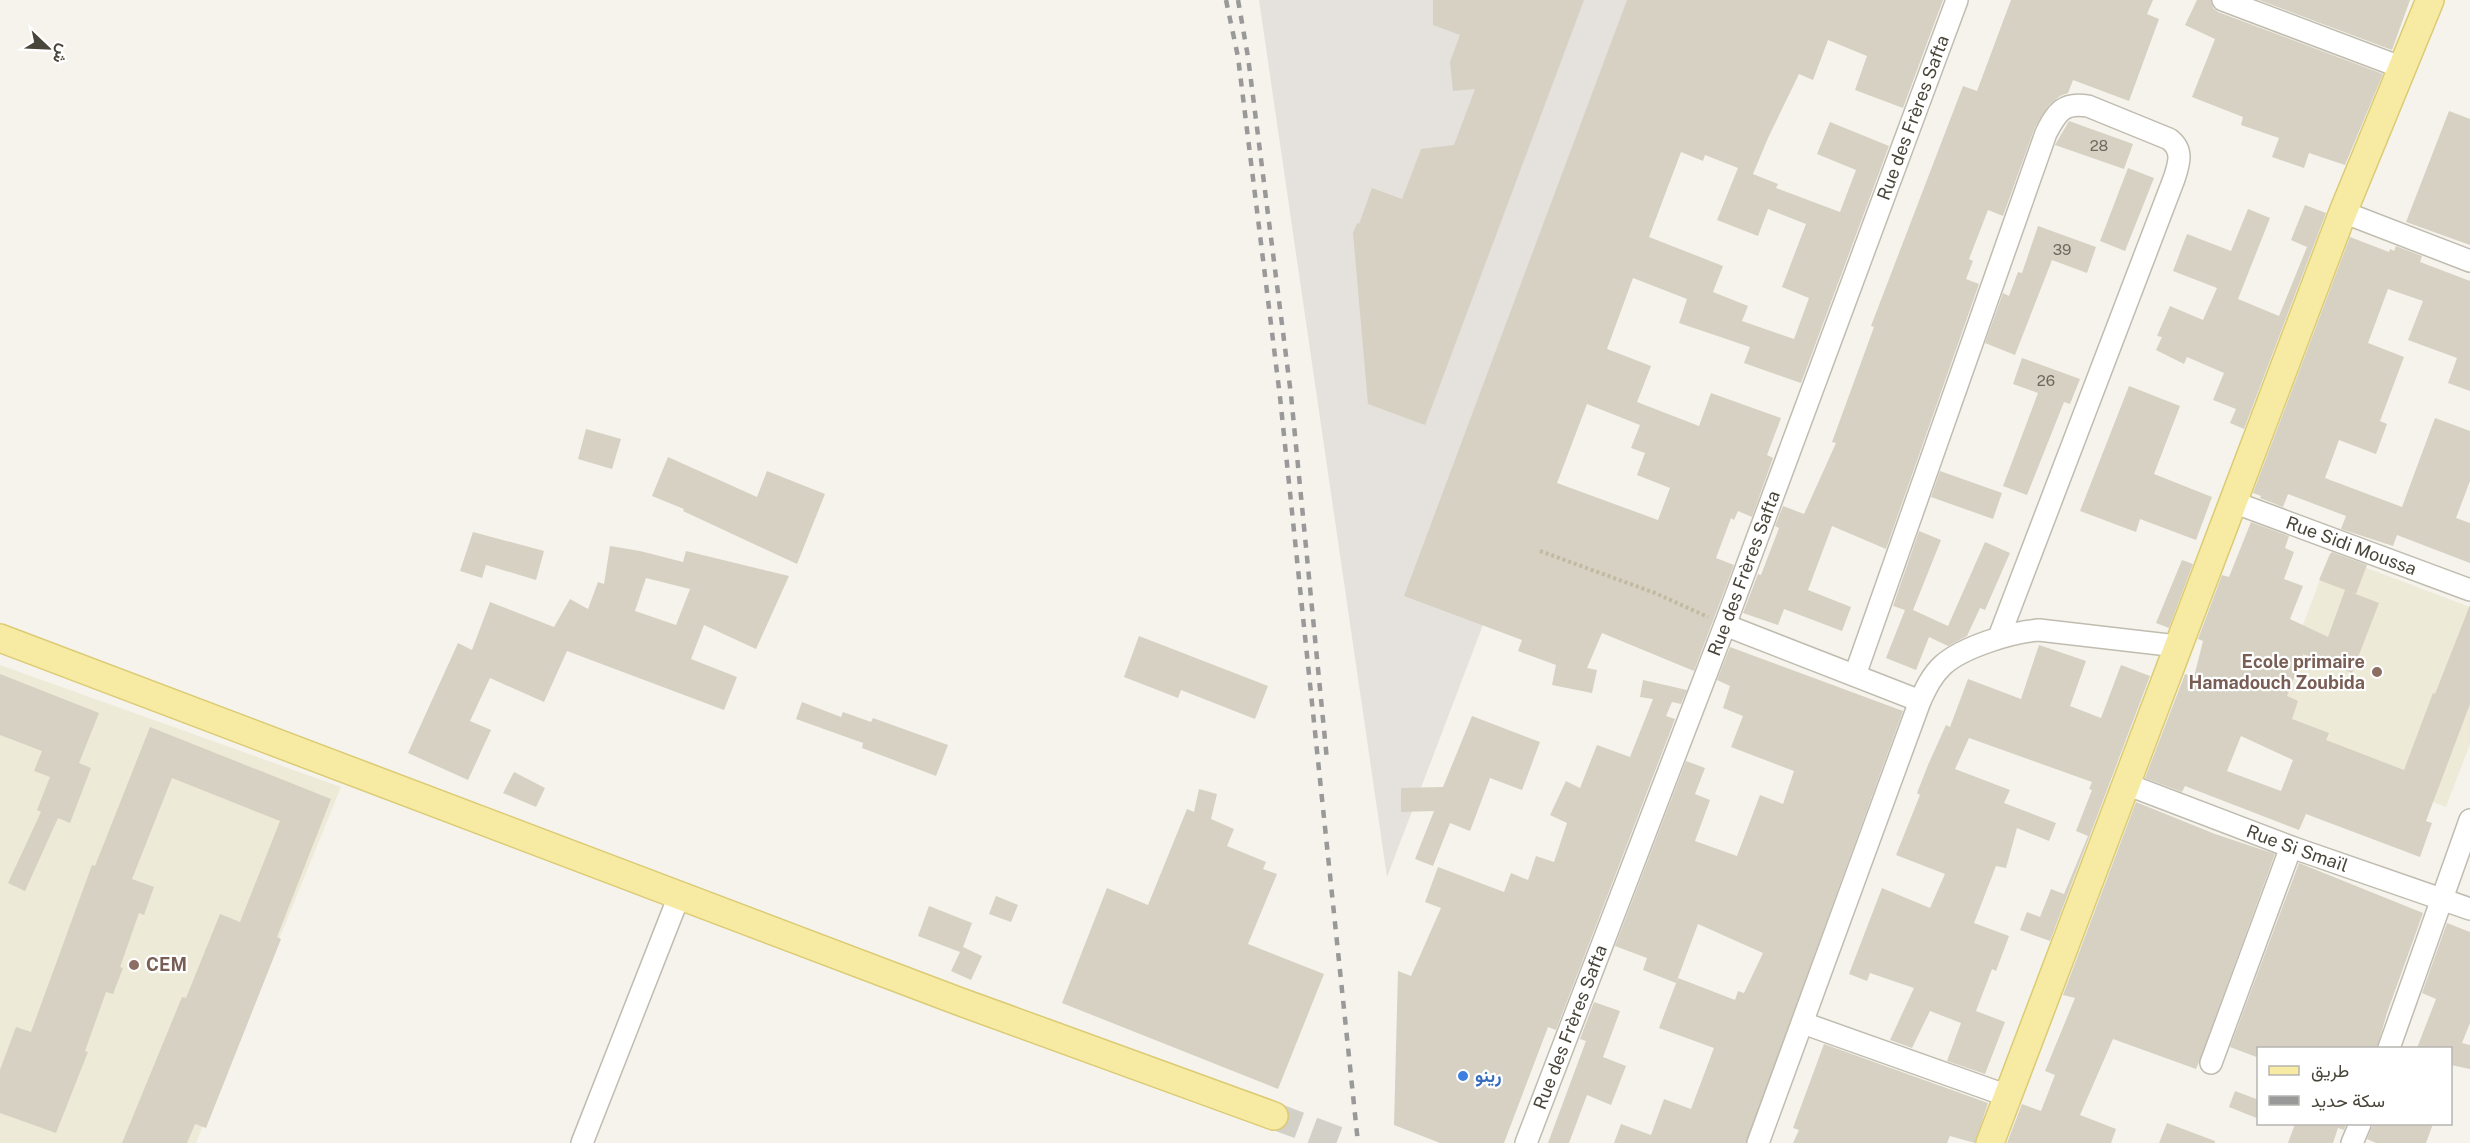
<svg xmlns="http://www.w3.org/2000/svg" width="2470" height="1143" font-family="'Public Sans',Vazirmatn,sans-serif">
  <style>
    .industrial { fill: #e5e2dd }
    .education { fill: #edead7 }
    .building { fill: #d6d1c2; fill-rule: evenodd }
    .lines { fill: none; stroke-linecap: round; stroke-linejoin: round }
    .major-tunnel { stroke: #d3d0c8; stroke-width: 27; stroke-dasharray: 27 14; stroke-linecap: butt }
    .minor-casing { stroke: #c0bcaf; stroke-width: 24 }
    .major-casing { stroke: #dbcb74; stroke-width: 30 }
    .path { stroke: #c0baa1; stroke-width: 4; stroke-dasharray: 3 3; stroke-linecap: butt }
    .minor { stroke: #fff; stroke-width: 21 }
    .major { stroke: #f7eba3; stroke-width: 27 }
    .rail { stroke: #999; stroke-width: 4.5; stroke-dasharray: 8 8; stroke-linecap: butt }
    .education-dot { fill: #8d6e63; stroke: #fff; stroke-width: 2 }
    .shop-dot { fill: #3f7fe0; stroke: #fff; stroke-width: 2 }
    .labels { text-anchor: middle; stroke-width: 4.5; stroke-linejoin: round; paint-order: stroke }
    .number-label { font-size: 15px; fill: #6c685c }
    .street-label { font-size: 18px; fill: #49453a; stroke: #fff }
    .education-label { font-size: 18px; font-weight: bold; fill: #785e54; stroke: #fff; text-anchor: end }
    .shop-label { font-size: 18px; font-weight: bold; fill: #366cbe; stroke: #fff; text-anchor: start }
  </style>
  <rect width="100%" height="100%" fill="#f5f3ec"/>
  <path class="industrial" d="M1259 0H1721L1387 877Z"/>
  <path class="education" d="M2330 554 2470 607V744L2446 807 2260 737Z
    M0 665 341 787 196 1143H0Z"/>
  <path class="building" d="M1433 0H1584L1425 425 1368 404 1353 233 1357 223 1359 224 1372 188 1402 199 1421 149 1454 145 1475 89 1453 91 1450 62 1460 35 1433 25Z
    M1627 0H1943L1903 108 1855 90 1867 56 1828 40 1813 80 1799 74 1768 138 1753 174 1778 184 1776 188 1840 212 1856 170 1817 154 1830 122 1889 146 1801 383 1744 363 1750 347 1679 323 1687 299 1633 278 1607 349 1651 366 1637 402 1699 426 1711 393 1781 418 1767 455 1773 458 1752 517 1738 511 1734 520 1731 518 1716 558 1734 565 1694 671 1602 633 1587 668 1597 670 1592 693 1552 685 1556 665 1518 651 1522 640 1404 596ZM1681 152 1703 161 1705 155 1738 168 1717 220 1758 236 1768 209 1806 224 1782 287 1809 298 1794 339 1742 321 1748 306 1713 292 1723 266 1649 237ZM1587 404 1640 425 1631 448 1645 453 1637 475 1670 488 1658 520 1557 483Z
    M2011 0H2153L2147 14 2159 19 2129 101 2073 80 2068 93 2060 96 2049 105 2035 127 2003 216 1988 210 1969 259 1973 261 1966 279 1979 284 1886 549 1832 526 1808 590 1851 607 1842 631 1784 609 1778 625 1743 613 1758 574 1761 575 1779 528 1775 526 1783 506 1804 514 1836 443 1832 442 1874 327 1871 326 1963 86 1977 91Z
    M2197 0H2211L2213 8 2218 12 2383 74 2345 165 2309 153 2304 168 2272 157 2279 138 2241 125 2243 117 2192 97 2215 39 2185 25Z
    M2259 0H2410L2392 50Z
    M2449 111 2470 119V245L2406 222Z
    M2069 121 2133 144 2124 169 2055 145Z
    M2128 168 2154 178 2125 251 2100 241Z
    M2305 205 2326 213 2244 429 2230 423 2236 409 2213 400 2224 373 2187 357 2184 364 2156 350 2162 337 2157 336 2170 306 2203 320 2217 288 2173 271 2187 234 2231 251 2248 209 2270 218 2238 299 2279 316 2307 247 2291 240Z
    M2038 226 2096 247 2087 273 2052 260 2015 355 1985 343 2003 293 2009 296 2018 272 2022 273Z
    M2350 237 2389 252 2390 249 2394 251 2396 246 2422 256 2420 262 2470 281V391L2448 383 2457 358 2408 340 2423 301 2388 289 2368 343 2404 357 2380 421 2387 424 2376 454 2339 440 2325 478 2402 507 2435 418 2470 431V481L2456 518 2470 523V563L2397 535 2393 546 2341 529 2346 516 2288 494 2283 507 2260 498 2261 496 2253 493Z
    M2022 358 2080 379 2070 404 2064 402 2027 495 2003 486 2038 393 2013 384Z
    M2129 386 2180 406 2154 474 2212 497 2196 540 2140 519 2136 532 2080 511Z
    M586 429 621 439 612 469 578 459Z
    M668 457 757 497 767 471 825 494 797 564 683 511 684 509 652 496Z
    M1940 471 2002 493 1993 519 1931 497Z
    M2251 522 2289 536 2285 548 2294 552 2284 579 2303 586 2290 619 2328 637 2345 590 2379 603 2352 673 2303 654 2287 696 2298 701 2292 719 2329 733 2326 740 2404 770 2433 693 2435 694 2470 605V704L2426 821 2432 823 2420 857 2306 814 2299 830 2185 786 2182 792 2145 778 2185 674 2194 677 2203 641 2198 639 2222 575 2229 577ZM2241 736 2293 760 2281 791 2227 771Z
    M1919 531 1941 540 1913 610 1948 626 1985 542 2010 553 1985 610 1980 608 1967 636 1948 646 1929 637 1916 670 1886 658 1905 610 1893 606Z
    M473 532 544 551 536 580 486 565 482 578 460 571Z
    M610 546 640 551 683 562 686 551 789 576 756 649 704 625 691 659 737 677 724 710 567 651 544 702 490 678 470 721 491 730 468 780 408 753 458 643 472 650 490 602 554 627 570 599 588 609 598 582 604 584ZM646 578 690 589 676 625 635 611Z
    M2332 552 2367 565 2356 594 2319 580 2330 554Z
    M2182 560 2193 564 2169 628 2156 623Z
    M1139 636 1268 686 1255 719 1181 690 1178 698 1124 677Z
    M2039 645 2086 661 2070 706 2101 718 2121 665 2150 676 2050 941 2020 930 2027 912 2040 917 2051 889 2064 894 2088 836 2076 831 2092 790 2089 789 2092 782 1969 738 1955 769 2010 790 2004 803 2056 823 2049 841 2017 828 2006 868 1996 866 1974 923 2009 936 1996 971 1992 969 1976 1011 2005 1022 1985 1074 1947 1061 1961 1023 1930 1011 1912 1048 1890 1040 1914 988 1870 973 1867 981 1849 974 1882 888 1930 908 1945 874 1896 855 1920 795 1917 793 1928 765 1946 725 1950 727 1968 679 2021 699Z
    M1730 647 1903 711 1746 1143H1614L1621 1124 1651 1135 1664 1099 1691 1109 1714 1048 1659 1028 1678 978 1735 1000 1738 991 1744 993 1763 953 1698 924 1676 983 1643 970 1647 958 1615 946 1686 761 1705 768 1695 794 1710 800 1695 841 1737 856 1760 795 1783 804 1794 771 1731 747 1743 716 1723 708 1730 686 1717 680Z
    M0 674 99 713 79 763 91 768 70 823 58 818 25 891 8 883 41 812 37 810 50 777 34 771 42 751 0 735Z
    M1643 680 1687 690 1681 704 1672 702 1666 716 1675 719 1556 1030 1548 1027 1504 1143H1440L1394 1125 1398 971 1411 976 1441 908 1425 902 1438 867 1504 892 1511 873 1528 880 1536 856 1554 862 1567 823 1550 815 1566 781 1580 788 1597 745 1630 757 1653 699 1640 697Z
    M802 702 841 717 843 712 871 722 873 718 948 745 936 776 862 748 863 743 796 719Z
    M1472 716 1540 742 1522 790 1490 778 1470 831 1450 823 1433 866 1415 859 1434 811 1401 812V788L1443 787Z
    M150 727 331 799 277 937 281 939 206 1128 195 1124 187 1143H122L182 997 186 998 220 914 240 922 280 821 172 778 132 879 154 887 144 915 139 913 120 967 123 968 113 994 106 992 85 1051 88 1052 56 1133 0 1113V1070L16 1027 31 1032 92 865 95 866Z
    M514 772 545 788 536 807 503 793Z
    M1199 789 1217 794 1211 819 1234 829 1227 846 1266 862 1263 869 1277 874 1248 944 1324 974 1278 1089 1062 1003 1107 888 1148 905 1187 809 1194 812Z
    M2136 802 2215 834 2275 854 2199 1062 2196 1069 2113 1039 2080 1115 2116 1129 2111 1143H2007L2022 1104 2041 1111 2055 1075 2045 1071 2075 998 2063 995Z
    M2299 863 2423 913 2387 1013 2377 1048H2259V1058L2230 1047Z
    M996 896 1018 905 1011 922 989 914Z
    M929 906 972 923 963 947 982 956 971 980 951 971 960 952 918 936Z
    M2447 923 2470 932V1023L2462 1043 2470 1045V1069L2451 1065V1048H2417L2436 999 2422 993Z
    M1594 1002 1620 1011 1603 1057 1626 1066 1611 1105 1587 1095 1569 1143H1548L1586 1041 1580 1039Z
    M1824 1044 1988 1103 1975 1143 1950 1136 1947 1143H1793L1799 1130 1793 1128Z
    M2235 1091 2259 1100V1119L2229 1107Z
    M2167 1123 2215 1141V1143H2159Z
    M2295 1124H2346L2344 1130 2338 1128 2333 1143H2288Z
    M2373 1124H2433L2426 1143H2376L2367 1139Z"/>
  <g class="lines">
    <path class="major-tunnel" d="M1274 1116 1346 1143"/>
    <g class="minor-casing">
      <g id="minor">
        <path d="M2223 0 2403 68"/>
        <path d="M2343 212 2470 261"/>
        <path id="s1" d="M2233 502 2470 590"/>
        <path d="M1725 625 1920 701"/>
        <path d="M1855 675 2046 133C2057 112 2063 102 2088 106L2169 139C2184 150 2179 164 2174 179L1999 637"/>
        <path id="s2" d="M2126 784 2291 847 2470 909"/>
        <path d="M1803 1023 2008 1096"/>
        <path d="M2389 1048 2470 820"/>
        <path d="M2211 1063 2291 847"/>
        <path d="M582 1143 679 896"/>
        <path id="s3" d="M1526 1143 1725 625 1957 0"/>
        <path d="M1758 1143 1920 701C1926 688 1932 675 1943 665 1963 647 2012 632 2039 630L2177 646"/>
        <path d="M2352 1143 2360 1124"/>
      </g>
    </g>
    <g class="major-casing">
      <path id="major" d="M0 638 958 1001 1274 1116
        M1990 1143 2343 212 2430 0"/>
    </g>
    <path class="path" d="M1540 551 1655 593 1708 617"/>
    <use href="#minor" class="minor"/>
    <use href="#major" class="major"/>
    <path class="rail" d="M1226 0 1238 57 1280 397 1358 1143
      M1238 0 1248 57 1291 395 1327 760"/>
  </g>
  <g class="education-dot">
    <circle cx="2377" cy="672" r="6"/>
    <circle cx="134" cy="965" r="6"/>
  </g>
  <circle class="shop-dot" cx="1463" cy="1076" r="6"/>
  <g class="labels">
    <g class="number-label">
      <text x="2099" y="151">28</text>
      <text x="2062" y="255">39</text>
      <text x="2046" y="386">26</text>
    </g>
    <g class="street-label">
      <text dy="6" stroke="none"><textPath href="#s3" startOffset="1096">Rue des Frères Safta</textPath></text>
      <text dy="6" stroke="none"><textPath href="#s1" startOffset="126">Rue Sidi Moussa</textPath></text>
      <text dy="6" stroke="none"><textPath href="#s3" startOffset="610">Rue des Frères Safta</textPath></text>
      <text dy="6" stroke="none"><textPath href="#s2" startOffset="183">Rue Si Smaïl</textPath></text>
      <text dy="6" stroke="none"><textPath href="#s3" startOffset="124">Rue des Frères Safta</textPath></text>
    </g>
    <g class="education-label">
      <text x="2365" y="668">Ecole primaire<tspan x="2365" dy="21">Hamadouch Zoubida</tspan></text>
      <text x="146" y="971" text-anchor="start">CEM</text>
    </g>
    <g class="shop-label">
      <text x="1475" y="1082">رينو</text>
    </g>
  </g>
  <rect x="2257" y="1047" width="195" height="78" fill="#ffffff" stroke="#b6b5b0" stroke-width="1.5"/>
  <rect x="2269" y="1066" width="30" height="9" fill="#f7eba3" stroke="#b6b5b0" stroke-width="1.5"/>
  <text x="2311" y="1077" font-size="18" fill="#49453a">طريق</text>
  <rect x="2269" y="1096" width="30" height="9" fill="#999999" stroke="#b6b5b0" stroke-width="1.5"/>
  <text x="2311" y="1107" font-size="18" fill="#49453a">سكة حديد</text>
  <g transform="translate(48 48) rotate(113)" stroke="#ffffff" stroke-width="4.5" paint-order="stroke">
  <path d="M0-4.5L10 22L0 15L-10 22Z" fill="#49453a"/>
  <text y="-9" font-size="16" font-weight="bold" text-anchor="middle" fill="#49453a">ش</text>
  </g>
</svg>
